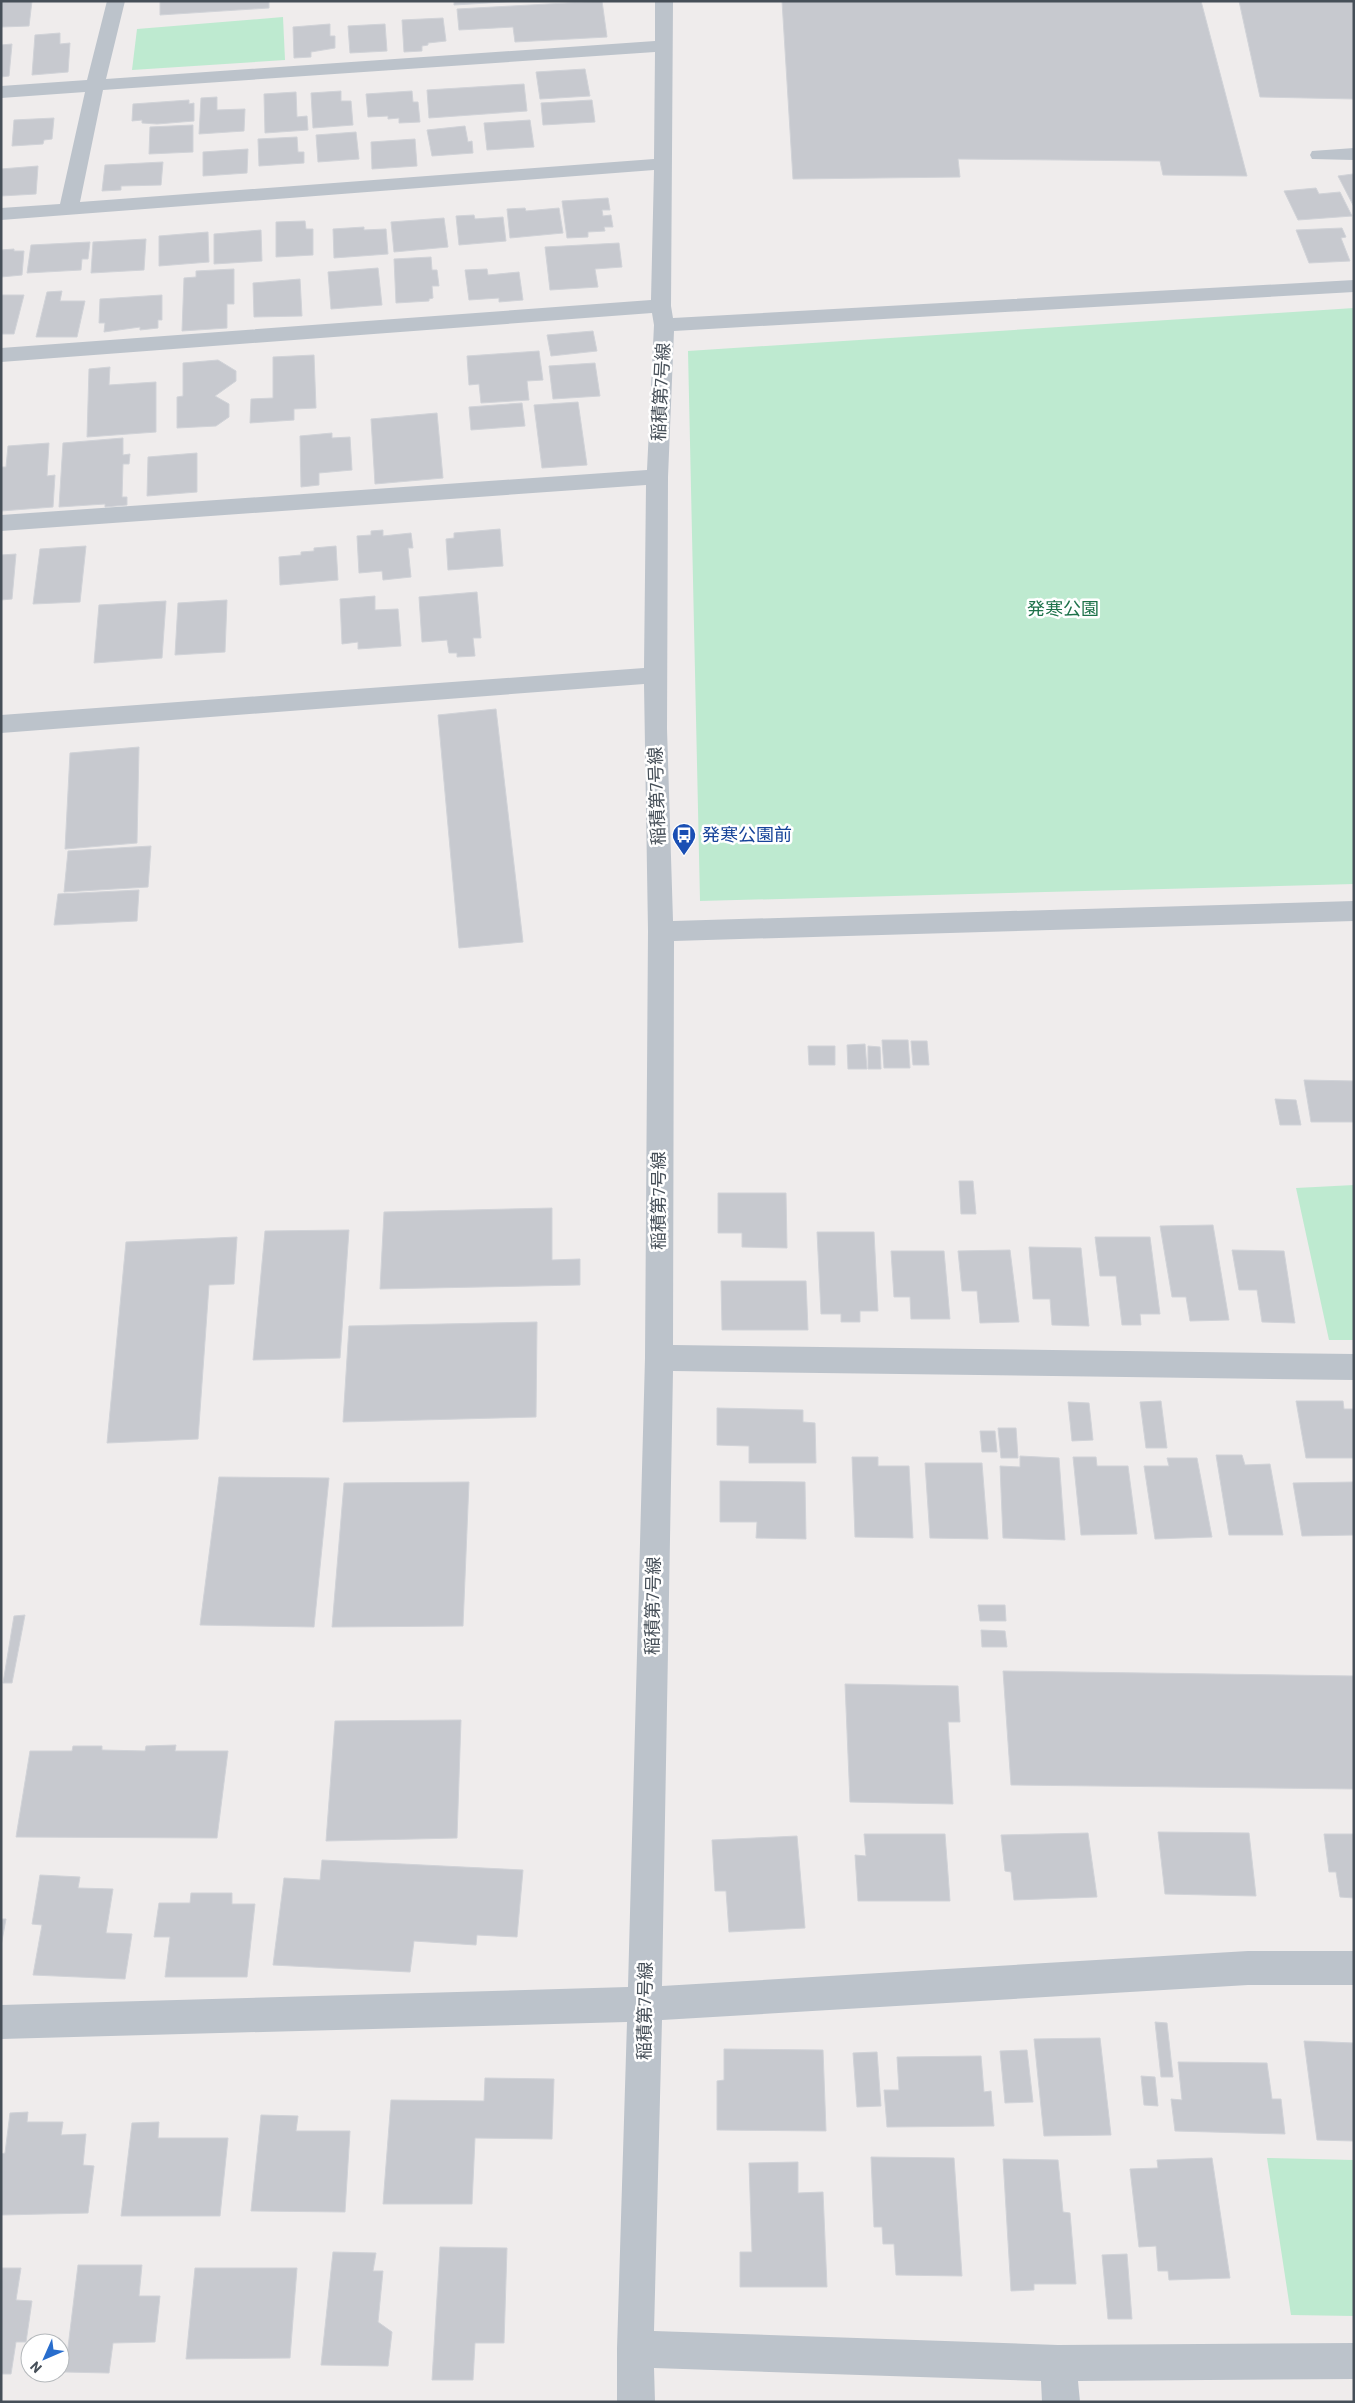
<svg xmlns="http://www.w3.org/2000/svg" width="1355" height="2403" font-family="Barlow,'Noto Sans JP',sans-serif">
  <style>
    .green { fill: #beead0 }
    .building { fill: #c7c9cf; stroke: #d1d3d8 }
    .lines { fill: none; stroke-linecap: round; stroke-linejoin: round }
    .minor { fill: #bcc3cb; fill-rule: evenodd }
    .labels { text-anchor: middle; stroke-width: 5; stroke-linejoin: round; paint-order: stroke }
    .street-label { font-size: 18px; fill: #464f58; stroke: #fff }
    .park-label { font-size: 18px; fill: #1e724a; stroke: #fff }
    .transit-label { font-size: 18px; fill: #164399; stroke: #fff; text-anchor: start }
  </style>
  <rect width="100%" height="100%" fill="#efecec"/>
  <path class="green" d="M283 17 285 60 132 70 137 29Z
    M1354 308V884L700 901 688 351Z
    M1354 1185V1340H1329L1296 1188Z
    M1267 2158 1354 2160V2316L1291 2315Z"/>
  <path class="building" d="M1 1H32L29 26 1 27Z
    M160 1H269V8L160 15Z
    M454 1H521L454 5Z
    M602 1 607 37 515 42 513 27 459 30 457 9Z
    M782 1H1201L1247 176 1163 175 1160 161 958 159 960 177 793 179Z
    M1239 1H1354V99L1260 97Z
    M443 18 446 41 428 43V45L422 46V51L404 52 402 20Z
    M330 24V36H335V48L311 52V57L294 58 293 27Z
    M385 24 387 51 350 53 348 26Z
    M60 33V44L70 43 68 72 32 75 35 35Z
    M12 44 9 76 1 77V45Z
    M585 69 590 96 540 99 536 72Z
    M524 84 527 111 429 118 427 90Z
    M341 91V101H351L353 125 313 128 311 93Z
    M412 91 413 102H418L420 122 399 123V118L388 119V116L368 117 366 94Z
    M296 92 297 117 307 116 308 130 265 133 264 94Z
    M217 97V110L245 109 244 131 199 134 201 98Z
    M189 100V104L194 103V121L157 124 142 123V120L132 121 133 104Z
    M592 100 595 122 543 125 541 103Z
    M54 118 52 139 44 140 43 144 12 146 14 120Z
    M530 120 534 147 487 150 484 123Z
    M193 125V152L149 154 150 127Z
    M465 126 468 142 472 141 473 153 432 156 427 130Z
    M356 132 359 159 318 162 316 135Z
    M297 137 298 152H304V163L259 166 258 139Z
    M415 139 417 166 372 169 371 142Z
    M248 149 247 173 203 176V152Z
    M163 162 161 185 121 186V190L102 191 105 165Z
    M38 166 36 194 1 196V169Z
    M1353 174 1354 175V207L1338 176Z
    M1316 188 1319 194 1340 192 1352 216 1298 220 1284 191Z
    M608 198 610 210H602L603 216 611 215 613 227H604L605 231 588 232V237L567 238 562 201Z
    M525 208 526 211 559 208 563 233 510 238 507 209Z
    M474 215 475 219 503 217 506 241 459 245 456 216Z
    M444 218 448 247 394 252 391 222Z
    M305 221 306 229H313V255L276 257V222Z
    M364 227V230L386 229 388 254 334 258 333 229Z
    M1342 228 1346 237 1341 238 1350 261 1309 263 1296 230Z
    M261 230 262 261 214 264V234Z
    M208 232 209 262 159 266V236Z
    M146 239 144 270 91 273 93 242Z
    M90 242 88 259H82L81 270 27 273 31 245Z
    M619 243 622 267 595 269 598 287 550 290 545 247Z
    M14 249V251H24L22 275 1 277V250Z
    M431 257 432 270H437L439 286H432L433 298 429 299V301L396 303 394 259Z
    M378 268 382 305 331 309 328 272Z
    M234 269V304H227V328L182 331 184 278 196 277V271Z
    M487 269 488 275 519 272 523 300 499 302V298L469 300 465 270Z
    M300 279 302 316 254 317 253 283Z
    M62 291 60 301H85L77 337H36L47 292Z
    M1 295H24L14 334H1Z
    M162 295V320H158V328L140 330V327L104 332 105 323H99L100 299Z
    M593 331 597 351 551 356 547 335Z
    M539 351 543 380 527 381 529 400 481 403 479 384 469 385 467 356Z
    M314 355 316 408 294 409V420L250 423 251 399 273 398V357Z
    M218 360 236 371V381L215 396 229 404V417L216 426 177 428V397L183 396V363Z
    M595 363 600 396 553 399 549 366Z
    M110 367 109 385 156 382V432L87 437 89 369Z
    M578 402 587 465 542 468 534 405Z
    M522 403 525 426 471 430 469 407Z
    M437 413 443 478 375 484 371 419Z
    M332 433V438L350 437 352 470 319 473V485L301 487 300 436Z
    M123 438V455L130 454 129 464H123L122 497H127V505L105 507V504L59 507 63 443Z
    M49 443 47 476 55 475 53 507 1 511V467H6L8 446Z
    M197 453V492L147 496 148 457Z
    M500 529 503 566 448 570 446 539 454 538V533Z
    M383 530V536L411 533 413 548H408L411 577 383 580 382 571 359 573 357 536 371 535V531Z
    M86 546 80 602 33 604 40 549Z
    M336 546 338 580 280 585 279 557 301 555V552L314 551V548Z
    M16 554 12 599 1 600V555Z
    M477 592 481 638H473L475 656 457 657V653H449L447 640 422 642 419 597Z
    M375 596V610L398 609 401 646 358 649V642L342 644 340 599Z
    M227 600 225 652 175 655 178 603Z
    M166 601 162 658 94 663 99 605Z
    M496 709 523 942 459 948 438 715Z
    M139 747 137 843 65 849 70 753Z
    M151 846 148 887 64 892 68 851Z
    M139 890 137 921 54 925 58 894Z
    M882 1040H908L910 1068H884Z
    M911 1041H927L929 1065H913Z
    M865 1044 867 1069H848L847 1045Z
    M808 1046H835V1065H809Z
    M868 1046 880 1047 881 1069H868Z
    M1304 1080 1354 1081V1122H1311Z
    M1275 1099 1296 1100 1301 1125H1280Z
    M959 1181H973L976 1214H961Z
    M718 1193H786L787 1248 742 1247V1233H718Z
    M552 1208V1260L580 1259V1285L380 1289 384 1212Z
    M1213 1225 1229 1320 1190 1321 1186 1297H1172L1160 1226Z
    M349 1230 340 1358 253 1360 265 1231Z
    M817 1232H874L878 1311H860V1322H841V1314H821Z
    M237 1237 234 1284 209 1285 198 1439 107 1443 126 1242Z
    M1095 1237H1150L1160 1314H1140L1141 1325H1122L1116 1276H1100Z
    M1029 1247 1081 1248 1089 1326 1052 1325 1050 1299H1033Z
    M1010 1250 1019 1322 980 1323 977 1291H962L958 1251Z
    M1232 1250 1284 1251 1295 1323 1262 1322 1257 1290H1239Z
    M891 1251H944L950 1319H911L910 1297H894Z
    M721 1281H806L808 1330H722Z
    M537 1322 536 1417 343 1422 349 1326Z
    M1161 1401 1167 1448H1146L1140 1402Z
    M1296 1401H1343L1344 1409H1354V1458H1306Z
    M1068 1402 1089 1403 1093 1440 1072 1441Z
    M717 1408 803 1410V1422L815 1423 816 1463H749V1446L717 1445Z
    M998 1428H1016L1018 1458H1001Z
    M980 1431H995L997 1452H982Z
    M1216 1455H1242L1245 1465 1270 1464 1283 1535H1229Z
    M1020 1456 1059 1458 1065 1540 1003 1538 1000 1466 1020 1467Z
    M852 1457H878V1466H909L913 1538 855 1537Z
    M1073 1457H1096L1097 1466H1128L1137 1534 1081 1535Z
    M1167 1458H1197L1212 1537 1155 1539 1144 1466H1169Z
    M925 1463H982L988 1539 930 1538Z
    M219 1477 329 1478 314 1627 200 1625Z
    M720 1481 805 1482 806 1539 756 1538 757 1522H720Z
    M469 1482 463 1626 332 1627 344 1483Z
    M1354 1482V1535L1302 1536 1293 1483Z
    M978 1605H1005L1006 1621H980Z
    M25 1615 12 1683H3L14 1616Z
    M981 1630 1005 1631 1007 1647H982Z
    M1003 1671 1354 1676V1789L1011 1785Z
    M845 1684 958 1686 960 1722H948L953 1804 850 1802Z
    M461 1720 457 1838 326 1841 335 1721Z
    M176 1745 175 1751H228L217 1838 16 1837 30 1751H72L73 1746H102V1750L145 1751 146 1746Z
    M1158 1832 1249 1833 1256 1896 1165 1894Z
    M1088 1833 1097 1897 1014 1900 1011 1872 1005 1871 1001 1835Z
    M864 1834H945L950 1901H858L855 1855 866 1856Z
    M1324 1834H1354V1898L1340 1897 1336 1872H1329Z
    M797 1836 805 1928 729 1932 726 1891H715L712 1840Z
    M322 1860 523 1870 517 1937 477 1935 476 1945 414 1941 410 1972 273 1965 284 1878 320 1880Z
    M40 1875 80 1877 78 1888 113 1889 106 1933 132 1934 125 1979 33 1975 42 1925 32 1924Z
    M191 1893H232V1904H255L247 1977H165L170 1937H154L159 1903H190Z
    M1 1919H6L1 1946Z
    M1155 2022 1167 2023 1173 2077H1161Z
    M1100 2038 1111 2135 1044 2136 1034 2039Z
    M1304 2041 1354 2043V2141L1317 2140Z
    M724 2049 823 2050 826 2131 717 2130V2081L724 2080Z
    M1027 2050 1033 2102 1005 2103 1000 2051Z
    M877 2052 881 2106 857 2107 853 2053Z
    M981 2056 984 2092 991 2091 994 2126 887 2127 884 2090H899L897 2057Z
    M1178 2062 1267 2063 1272 2099H1281L1285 2134 1175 2131 1171 2099 1182 2100Z
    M1141 2076 1155 2077 1158 2106 1144 2105Z
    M485 2078 554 2079 552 2139 475 2138 472 2204H383L391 2100 484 2101Z
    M28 2112 27 2122H63L61 2135 86 2134 83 2165 94 2166 88 2213 1 2215V2154L5 2153 10 2113Z
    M261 2115 298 2116 296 2131H350L345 2212 251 2211Z
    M159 2122 158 2138H228L220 2216H121L132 2123Z
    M871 2157 954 2158 962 2276 896 2275 894 2244H883L882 2227H874Z
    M1212 2158 1230 2278 1169 2280 1168 2271H1158L1156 2246 1139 2247 1130 2169 1158 2168 1157 2160Z
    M1003 2159 1058 2160 1063 2212 1070 2213 1076 2284H1034V2290L1011 2291Z
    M798 2162V2193L823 2192 827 2287H740V2252H752L749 2163Z
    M440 2247 507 2248 504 2343H475L473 2380H432Z
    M333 2252 376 2253 373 2271H383L378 2322 392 2332 388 2366 321 2365Z
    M1127 2254 1132 2319H1108L1102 2255Z
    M78 2265H142L139 2296H160L155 2342 113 2343 109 2373 65 2372Z
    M1 2268H21L16 2300 32 2301 26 2342H16L11 2374H1Z
    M195 2268H297L290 2358 186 2359Z"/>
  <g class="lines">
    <path class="minor" d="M107 1H125L106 79 655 41V1H673L671 306 673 318 1354 280V292L674 331 668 477 667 729 673 921 1354 901V921L674 941 673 1345 1354 1354V1380L673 1371 662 1986 1248 1951H1354V1985H1248L662 2020 654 2331 1058 2345 1354 2343V2379L1078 2381 1080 2402H1042L1041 2381 654 2368 655 2402H617V2349L627 2022 1 2039V2005L628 1987 645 1358 648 931 644 684 1 733V715L644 668 646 485 1 531V515L647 470 654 325 652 313 1 362V348L651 300 654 170 1 220V208L60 204 85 92 1 98V86L87 80ZM655 52 654 159 80 202 103 90Z
      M1354 148V160L1312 159 1310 155 1312 151Z"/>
  </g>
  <defs>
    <g id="bus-pin" transform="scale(1.25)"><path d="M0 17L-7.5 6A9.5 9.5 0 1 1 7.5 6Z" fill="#1a4fb4" stroke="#fff"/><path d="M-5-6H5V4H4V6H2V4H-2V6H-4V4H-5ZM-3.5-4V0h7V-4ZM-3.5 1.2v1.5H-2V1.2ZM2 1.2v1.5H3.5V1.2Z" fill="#fff"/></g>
  </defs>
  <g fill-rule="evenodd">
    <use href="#bus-pin" x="684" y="835"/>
  </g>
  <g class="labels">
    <g class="street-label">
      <text transform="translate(661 392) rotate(-87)" y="6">稲積第7号線</text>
      <text transform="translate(657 796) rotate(-92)" y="6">稲積第7号線</text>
      <text transform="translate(659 1201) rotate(-90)" y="6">稲積第7号線</text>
      <text transform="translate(653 1606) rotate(-89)" y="6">稲積第7号線</text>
      <text transform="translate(645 2011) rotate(-89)" y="6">稲積第7号線</text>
    </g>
    <g class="park-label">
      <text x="1063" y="615">発寒公園</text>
    </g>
    <g class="transit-label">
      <text x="702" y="841">発寒公園前</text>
    </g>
  </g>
  <rect width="1355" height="2403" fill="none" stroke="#464f58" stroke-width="5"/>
  <g transform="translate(45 2358) rotate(225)"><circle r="24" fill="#ffffff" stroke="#b5b9bc"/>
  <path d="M0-4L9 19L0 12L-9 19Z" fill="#286dcd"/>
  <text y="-8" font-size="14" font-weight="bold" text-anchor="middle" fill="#464f58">N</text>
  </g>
</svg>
